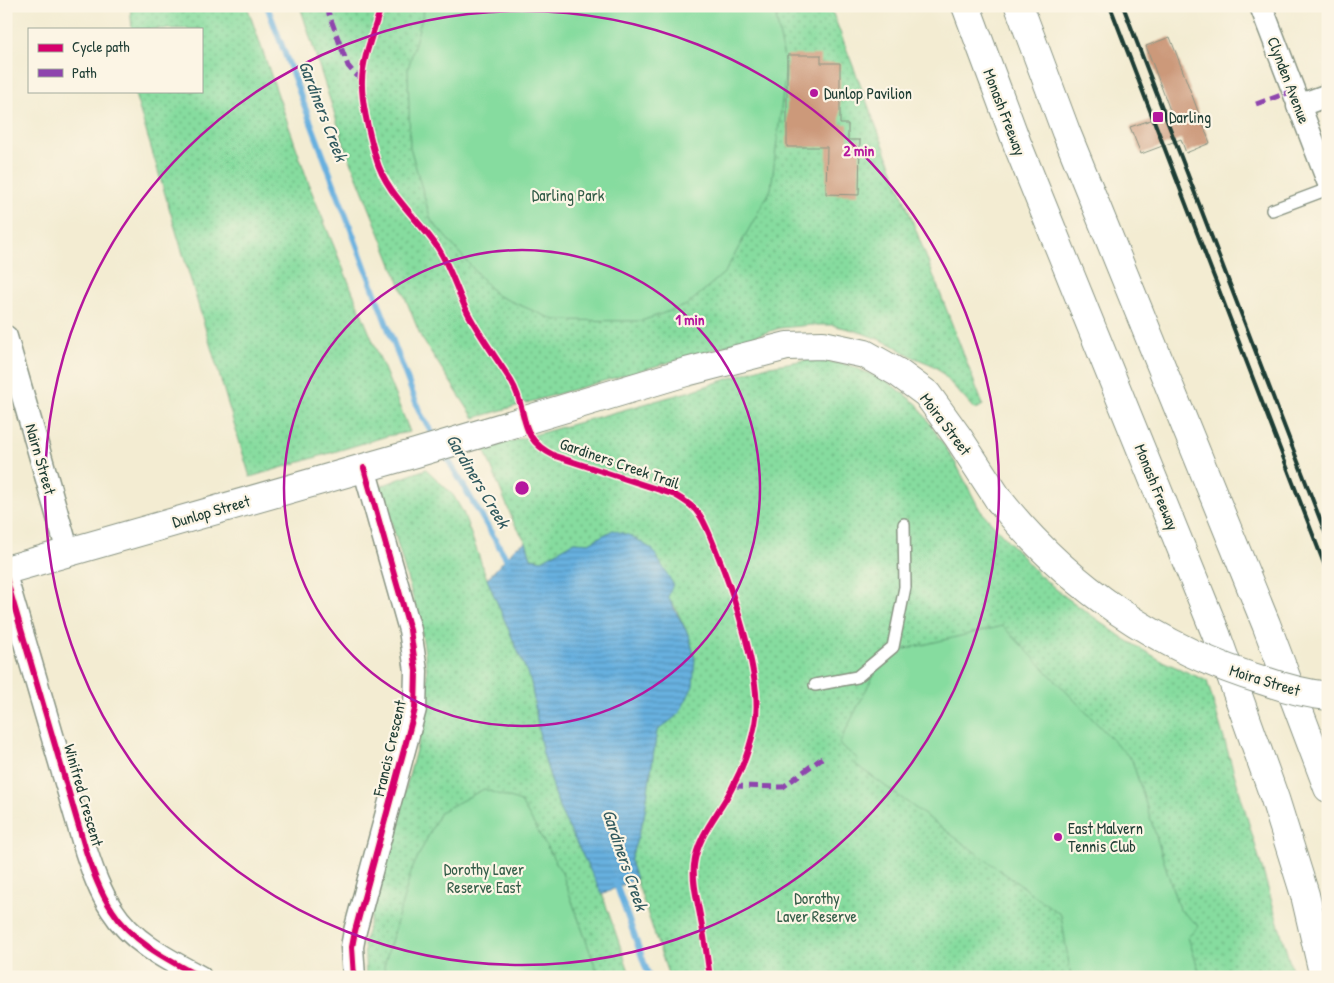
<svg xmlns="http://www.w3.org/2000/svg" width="1334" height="983" font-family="'Patrick Hand',sans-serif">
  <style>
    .park { fill: url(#park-dots); stroke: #528c6a }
    .garden { fill: #86dc9f; stroke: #528c6a }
    .water { fill: url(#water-rules); stroke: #43768a }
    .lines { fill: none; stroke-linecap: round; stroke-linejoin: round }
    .stream { stroke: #67b0df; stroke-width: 6 }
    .building { fill: #cc997a }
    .lane-casing { stroke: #899483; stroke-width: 14 }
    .street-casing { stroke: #899483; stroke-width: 25 }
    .secondary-casing { stroke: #899483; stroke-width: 30 }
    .highway-casing { stroke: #899483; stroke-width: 30 }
    .lane { stroke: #fff; stroke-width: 11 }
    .street { stroke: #fff; stroke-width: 22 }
    .secondary { stroke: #fff; stroke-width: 28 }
    .highway { stroke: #fff; stroke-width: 28 }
    .rail { stroke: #1f3d34; stroke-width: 4 }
    .secondary-bridge-casing { stroke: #899483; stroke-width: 30; stroke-linecap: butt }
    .secondary-bridge { stroke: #fff; stroke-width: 28 }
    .quiet { stroke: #8e44ad; stroke-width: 5; stroke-dasharray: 10 5; stroke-linecap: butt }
    .cycleway-casing { stroke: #fcf5e5; stroke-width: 9 }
    .cycleway { stroke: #d6006c; stroke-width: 6 }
    .ring { fill: none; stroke: #b5179e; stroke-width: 2.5 }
    .poi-dot { fill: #b5179e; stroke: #fcf5e5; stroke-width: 2 }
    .labels { text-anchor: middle; stroke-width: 4.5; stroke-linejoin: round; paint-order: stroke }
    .street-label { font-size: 16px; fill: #1f3d34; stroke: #fcf5e5 }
    .poi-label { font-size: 16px; fill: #1f3d34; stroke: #fcf5e5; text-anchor: start }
    .park-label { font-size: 16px; fill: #345d49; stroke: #fcf5e5 }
    .water-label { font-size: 18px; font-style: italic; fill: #315a5f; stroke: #fcf5e5 }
    .centre { fill: #b5179e; stroke: #fcf5e5; stroke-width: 2.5 }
    .ring-label { font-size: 15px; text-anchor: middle; font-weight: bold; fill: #b5179e; stroke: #fcf5e5; stroke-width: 4.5; stroke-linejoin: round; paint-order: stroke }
  </style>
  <defs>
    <pattern id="park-dots" width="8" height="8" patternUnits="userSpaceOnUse" patternTransform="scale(1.25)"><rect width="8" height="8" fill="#86dc9f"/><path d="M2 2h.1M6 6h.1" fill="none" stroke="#6db482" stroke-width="1.8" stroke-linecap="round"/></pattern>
    <pattern id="water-rules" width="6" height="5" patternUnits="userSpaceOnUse" patternTransform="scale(1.25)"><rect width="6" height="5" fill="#67b0df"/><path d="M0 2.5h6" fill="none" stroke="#5490b6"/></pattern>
  </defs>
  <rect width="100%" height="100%" fill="#fcf5e5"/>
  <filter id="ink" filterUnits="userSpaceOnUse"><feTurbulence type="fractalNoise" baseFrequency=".02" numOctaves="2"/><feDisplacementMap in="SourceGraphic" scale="10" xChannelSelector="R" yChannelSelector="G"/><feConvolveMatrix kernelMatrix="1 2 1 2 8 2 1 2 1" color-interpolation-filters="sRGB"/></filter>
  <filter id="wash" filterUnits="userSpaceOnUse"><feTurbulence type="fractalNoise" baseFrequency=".0096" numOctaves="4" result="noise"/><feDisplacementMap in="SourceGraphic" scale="20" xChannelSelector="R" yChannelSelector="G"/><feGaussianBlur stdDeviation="1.12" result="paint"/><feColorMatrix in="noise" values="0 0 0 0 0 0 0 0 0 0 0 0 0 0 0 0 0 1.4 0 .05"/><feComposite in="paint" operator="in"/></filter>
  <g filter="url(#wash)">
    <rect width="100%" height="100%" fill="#f3ecd2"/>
    <path class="park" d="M130 6H247L311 190 410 432 387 436 250 477 134 91H201V29H132Z
      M300 6H830L983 405 975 410 938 369 930 364 913 357 891 344 857 331 832 325H810L780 328 705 352 474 418 421 337 345 147Z
      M812 359 849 365 888 382 917 404 955 462 980 510 1038 574 1063 595 1123 638 1160 660 1207 681 1294 977H669L630 861 644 817 657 731 679 714 695 659 689 636 676 609 668 597 613 530 589 543 574 542 542 560 531 558 526 542 514 523 484 449 691 391 764 367Z
      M426 469 453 495 463 512 487 579 531 682 542 750 560 810 602 894 631 977H366L364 943 423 724C434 672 421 624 406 574 398 545 390 516 381 486Z"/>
    <path class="garden" d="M425 6H774L786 69 771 189 725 272 687 305 641 321 555 320 496 295 431 220 410 147 408 69Z
      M1003 626 1132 760 1179 909 1199 926 1188 937 1201 977H1071L1061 915 855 764 858 759 839 744 884 654Z
      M484 789 521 802 562 873 599 977H385L384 966 412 869 440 812Z"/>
    <path class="water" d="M613 530 631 536 652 549 673 584 668 597 689 636 695 659 693 686 679 714 657 731 644 817 630 861 636 879 602 894 560 810 542 750 531 682 487 579 516 547 526 542 531 558 542 560 574 542 589 543Z"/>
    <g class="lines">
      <path class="stream" d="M267 6 420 413 437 440
        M443 451 506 558 509 566
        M615 881 649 977"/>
    </g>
    <g id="blocks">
      <path class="building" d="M1170 37 1210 143 1186 153 1181 139 1141 154 1130 127 1171 113 1146 46Z
        M787 55H821V63H840V124H848V140H860L859 195 826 194 827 147H787Z"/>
    </g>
  </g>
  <g filter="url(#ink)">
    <use href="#blocks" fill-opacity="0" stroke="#899483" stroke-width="1"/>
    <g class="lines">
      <g class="lane-casing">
        <path id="lane" d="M1272 210 1328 189
          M815 685 857 677 893 647 905 587 904 524"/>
      </g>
      <g class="street-casing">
        <path id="street" d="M1261 6 1328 181
          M1298 106 1328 95
          M6 337 68 552
          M6 578 86 851C93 872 100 892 112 910 132 942 168 960 200 977
          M354 977 352 947 355 931 415 709 416 671 410 630 364 468"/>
      </g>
      <g class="secondary-casing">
        <path id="secondary" d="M6 570 416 453 686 372 787 346 823 345 865 354 897 372 927 394 958 437 999 500"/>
      </g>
      <g class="highway-casing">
        <path id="highway" d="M966 6 1018 146 1216 634 1275 799 1305 895 1324 977
          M1019 6 1066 132 1266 624 1328 788"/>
      </g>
      <use href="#lane" class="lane"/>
      <use href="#street" class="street"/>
      <use href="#secondary" class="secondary"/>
      <use href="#highway" class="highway"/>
      <path class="rail" d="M1110 6 1328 574
        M1123 6 1328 540"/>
      <g class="secondary-bridge-casing">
        <path id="secondary-bridge" d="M999 500C1067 586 1160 650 1265 681 1285 688 1307 694 1328 696"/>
      </g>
      <use href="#secondary-bridge" class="secondary-bridge"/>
      <path class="quiet" d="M326 6 348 66 354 73 362 80
        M1256 104 1293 91
        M733 786 783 787 822 758"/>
      <g class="cycleway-casing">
        <path id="cycleway" d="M381 6C375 30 363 55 362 80 361 101 370 137 376 158 386 194 418 218 438 248 452 270 458 295 470 317 482 339 498 360 511 381 530 412 515 437 555 456L675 495C685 501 695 507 701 517 707 527 711 538 715 548 732 589 764 681 755 724 751 745 742 769 732 788 719 814 698 834 694 865 692 884 698 902 701 921 705 939 707 958 710 977
          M6 578 86 851C93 872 100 892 112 910 132 942 168 960 200 977
          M354 977 352 947 355 931 415 709 416 671 410 630 364 468"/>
      </g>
      <use href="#cycleway" class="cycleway"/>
    </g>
  </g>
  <g class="ring">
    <circle cx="522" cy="488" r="238"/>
    <circle cx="522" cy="488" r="477"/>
  </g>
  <g class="poi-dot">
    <circle cx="814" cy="93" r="5"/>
    <rect x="1152" y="111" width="12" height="12" rx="2.5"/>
    <circle cx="1058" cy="837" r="5"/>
  </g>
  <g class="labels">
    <g class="street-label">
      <text transform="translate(1289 80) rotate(69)" y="6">Clynden Avenue</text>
      <text transform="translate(1005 112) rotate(69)" y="6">Monash Freeway</text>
      <text transform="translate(946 424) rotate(53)" y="6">Moira Street</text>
      <text transform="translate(41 459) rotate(74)" y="6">Nairn Street</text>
      <text transform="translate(620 463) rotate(19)" y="6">Gardiners Creek Trail</text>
      <text transform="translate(1157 487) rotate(68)" y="6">Monash Freeway</text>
      <text transform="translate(211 511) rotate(-16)" y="6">Dunlop Street</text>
      <text transform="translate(1265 680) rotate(17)" y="6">Moira Street</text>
      <text transform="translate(389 748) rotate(-77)" y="6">Francis Crescent</text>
      <text transform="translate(84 795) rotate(74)" y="6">Winifred Crescent</text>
    </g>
    <g class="poi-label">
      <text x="824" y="99">Dunlop Pavilion</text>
      <text x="1169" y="123">Darling</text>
      <text x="1068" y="834">East Malvern<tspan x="1068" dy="18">Tennis Club</tspan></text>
    </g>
    <g class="park-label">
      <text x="568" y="201">Darling Park</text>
      <text x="484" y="875">Dorothy Laver<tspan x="484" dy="18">Reserve East</tspan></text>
      <text x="817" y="904">Dorothy<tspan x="817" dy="18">Laver Reserve</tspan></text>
    </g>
    <g class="water-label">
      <text transform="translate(323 111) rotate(69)" y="6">Gardiners Creek</text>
      <text transform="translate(478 481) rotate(59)" y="6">Gardiners Creek</text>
      <text transform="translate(625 860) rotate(71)" y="6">Gardiners Creek</text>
    </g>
  </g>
  <circle cx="522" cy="488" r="8" class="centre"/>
  <g class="ring-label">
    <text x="859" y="156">2 min</text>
    <text x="690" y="325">1 min</text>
  </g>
  <rect width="1334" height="983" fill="none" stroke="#fcf5e5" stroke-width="25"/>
  <rect x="28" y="28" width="175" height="65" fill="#fcf5e5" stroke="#a4ab9e"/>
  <rect x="38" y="44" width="25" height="8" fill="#d6006c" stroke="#a4ab9e"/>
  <text x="72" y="52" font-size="15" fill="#1f3d34">Cycle path</text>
  <rect x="38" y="69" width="25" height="8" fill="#8e44ad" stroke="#a4ab9e"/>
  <text x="72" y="78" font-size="15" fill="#1f3d34">Path</text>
</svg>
